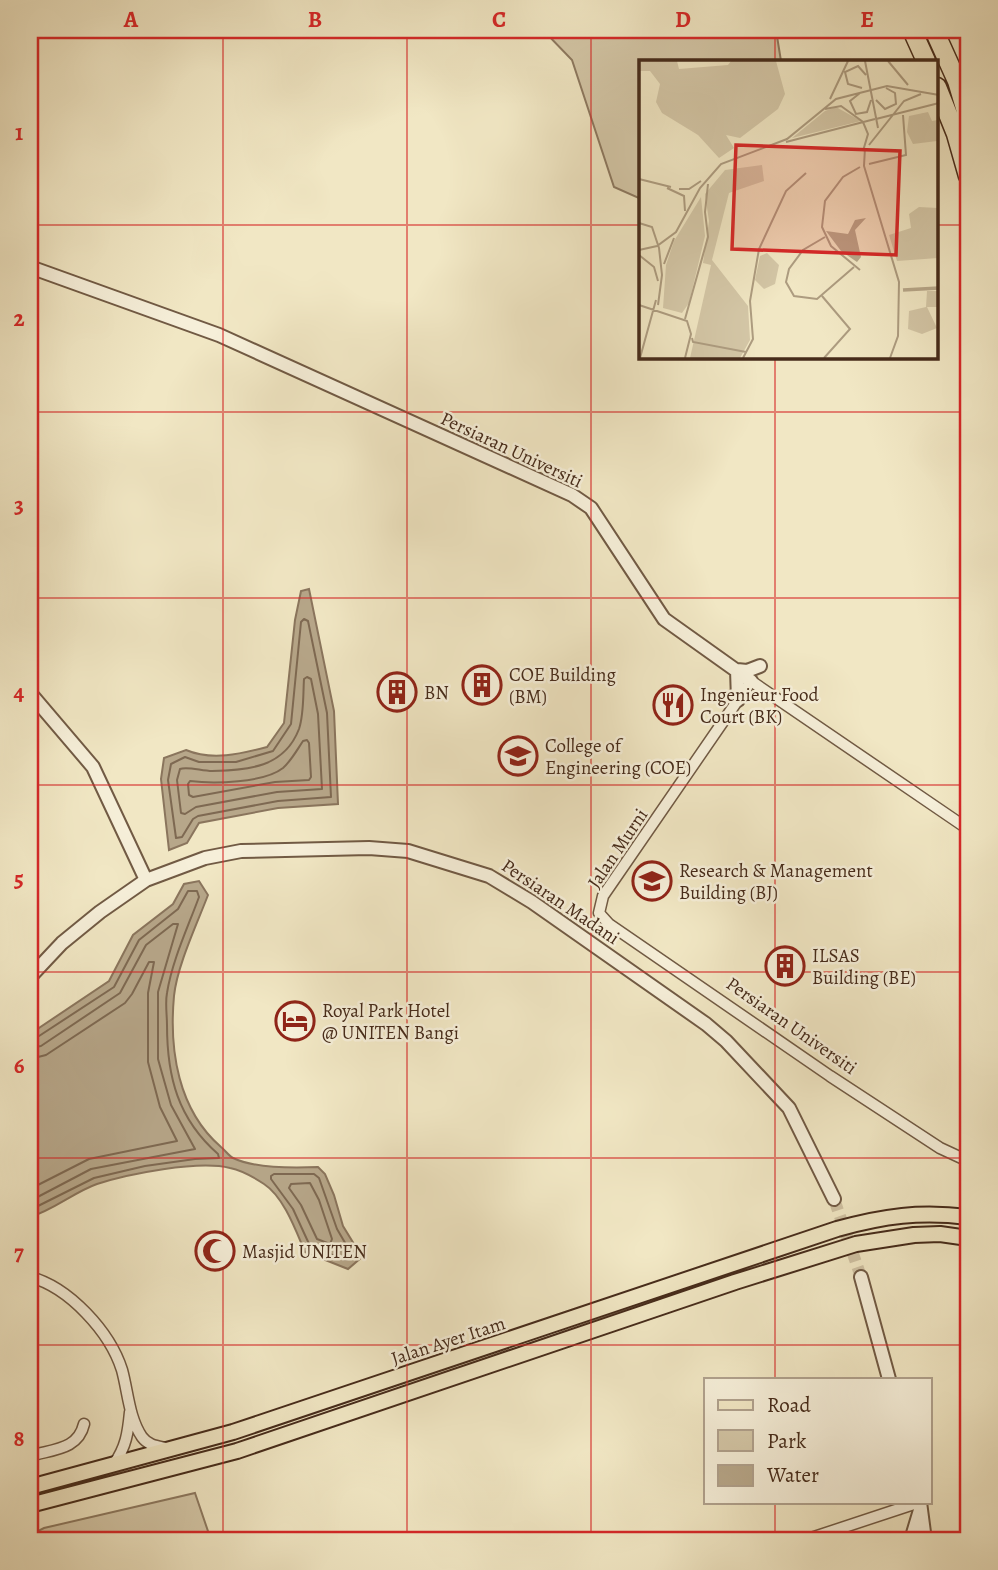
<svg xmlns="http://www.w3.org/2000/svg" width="998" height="1570" font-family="Alegreya,serif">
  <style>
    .green { fill: #d4c7a7; stroke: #8d7960; stroke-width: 2 }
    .water { fill: #b7a78a; stroke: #8a755d; stroke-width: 2 }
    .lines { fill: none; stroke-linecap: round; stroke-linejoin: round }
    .shore { stroke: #7e6952; stroke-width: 2 }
    .tertiary-tunnel { stroke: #cfc1a2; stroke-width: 12; stroke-dasharray: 12 6; stroke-linecap: butt }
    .minor-casing { stroke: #715a44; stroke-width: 13 }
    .tertiary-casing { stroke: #715a44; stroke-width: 16 }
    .primary-casing { stroke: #462b1a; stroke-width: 18 }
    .motorway-casing { stroke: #462b1a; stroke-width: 21 }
    .minor { stroke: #f6efd9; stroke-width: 10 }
    .tertiary { stroke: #f6efd9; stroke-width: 12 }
    .primary { stroke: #f1e7c4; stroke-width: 14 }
    .motorway { stroke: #f1e7c4; stroke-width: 18 }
    .grid { fill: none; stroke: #d62828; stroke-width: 2; stroke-opacity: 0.55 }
    .labels { text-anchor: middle; stroke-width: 5; stroke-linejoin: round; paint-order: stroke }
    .street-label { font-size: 19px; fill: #462b1a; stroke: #f6efd9 }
    .poi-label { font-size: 19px; fill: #462b1a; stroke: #f6efd9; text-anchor: start }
    .inset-river { fill: none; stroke: #b7a78a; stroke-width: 3.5 }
    .inset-road { fill: none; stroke: #ad9c80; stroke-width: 2 }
    .view { fill: #d62828; fill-opacity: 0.15; stroke: #d62828; stroke-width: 3.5 }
    .inset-edge { fill: none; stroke: #462b1a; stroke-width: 3.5 }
    .neatline { fill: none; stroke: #d62828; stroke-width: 2.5 }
    .grid-label { font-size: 23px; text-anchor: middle; font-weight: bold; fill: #d62828 }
  </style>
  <rect width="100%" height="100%" fill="#f1e7c4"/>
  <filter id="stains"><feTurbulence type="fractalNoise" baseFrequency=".00286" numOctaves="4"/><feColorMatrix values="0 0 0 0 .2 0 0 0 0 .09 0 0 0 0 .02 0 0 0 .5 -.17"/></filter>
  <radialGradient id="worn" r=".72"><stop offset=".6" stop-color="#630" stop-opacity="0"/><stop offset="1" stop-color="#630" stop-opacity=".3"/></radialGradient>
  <path class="green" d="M543 30H776L781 61H641V199L614 187 572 60Z
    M195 1493 211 1540H30V1535L44 1528Z"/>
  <path class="water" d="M309 589 334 711 338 804 278 808 199 823 187 843 169 850 161 779 164 758 186 750C212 761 240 754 267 747L284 723 295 620 301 591Z
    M199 881 208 895C197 924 177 966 174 996 169 1050 178 1110 221 1147 225 1150 229 1156 233 1158 254 1168 295 1168 318 1167L325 1174 334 1195 343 1226 362 1257 348 1269 305 1252C296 1231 284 1197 264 1184 255 1178 240 1170 230 1168 198 1160 128 1174 97 1184 74 1192 54 1210 30 1217V1034L109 981 133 935 173 904 184 884Z"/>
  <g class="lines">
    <path class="shore" d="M304 619 308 621 327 713 331 797 278 801 198 816 193 819 182 837 176 838 168 780 171 764 185 757 199 762H236L273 751 291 724 301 622Z
      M307 677 311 679 318 714 322 789 277 792 196 807 185 814 181 813 177 780 180 769C187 766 202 771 212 771 248 770 284 768 299 729 304 714 303 695 304 679Z
      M307 740 309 743 311 777 309 780 275 782 193 797 189 795 188 784 190 781C213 784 264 783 283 768 291 761 297 750 303 741Z
      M30 1040 36 1038 114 987 139 940 178 909 188 891H197L199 897C188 927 172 961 167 993 165 1003 167 1015 167 1025 167 1077 178 1119 218 1154L219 1158 195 1159 145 1166 94 1178 30 1210
      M30 1048 41 1046 120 993 146 945 173 924H178L158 992V1059L171 1105 195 1149 91 1169 30 1201
      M30 1059 46 1055 125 1003 132 994 149 962H154L148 993V1062L160 1107 177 1141 89 1159 30 1189
      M274 1174H314L319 1178 337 1229 351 1253 348 1259 345 1260 310 1246 293 1209 271 1179V1176Z
      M310 1183 319 1200 332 1239 330 1244 317 1239 301 1205 289 1188 291 1184Z"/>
    <path class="tertiary-tunnel" d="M834 1199 861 1277"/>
    <g class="minor-casing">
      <path id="minor" d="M968 829 751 681 603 896 599 913 609 924 830 1076 940 1148 968 1161
        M30 1277C69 1287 110 1332 122 1370 128 1392 129 1418 142 1437 148 1445 156 1446 165 1448
        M30 1456C53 1449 78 1450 84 1424
        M114 1464C126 1447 128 1433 130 1412
        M805 1540 920 1502"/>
    </g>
    <g class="tertiary-casing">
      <path id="tertiary" d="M30 267 219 335 572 495 591 508 664 619 751 681
        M737 670 738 700
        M737 670 747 671 760 666
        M30 693 93 767 146 880
        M30 977 62 943 100 912 146 880 205 858 241 851 369 848 408 851 489 876 532 902 706 1024 726 1041 789 1108 834 1199
        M861 1277 889 1379
        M920 1502 925 1540
        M911 1540 920 1510"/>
    </g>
    <g class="primary-casing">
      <path id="primary" d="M30 1487 233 1432 837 1229C884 1216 920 1211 968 1217
        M30 1505 237 1451 735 1282 856 1244 914 1235 940 1234 968 1238"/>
    </g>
    <g class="motorway-casing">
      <path id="motorway" d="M912 30 926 61
        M934 30 957 81 968 118
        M937 87 956 134 968 176"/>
    </g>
    <use href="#minor" class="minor"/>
    <use href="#tertiary" class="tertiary"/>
    <use href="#primary" class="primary"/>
    <use href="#motorway" class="motorway"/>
  </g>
  <path class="grid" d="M223 30V1540M407 30V1540M591 30V1540M775 30V61M30 225H641M937 225H968M775 357V1379M30 412H968M30 598H968M30 785H968M30 972H968M30 1158H968M30 1345H968M775 1502V1540"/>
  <defs>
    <g id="building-ring" transform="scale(2.0125)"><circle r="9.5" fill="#f6efd9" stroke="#8f2418" stroke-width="1.5"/><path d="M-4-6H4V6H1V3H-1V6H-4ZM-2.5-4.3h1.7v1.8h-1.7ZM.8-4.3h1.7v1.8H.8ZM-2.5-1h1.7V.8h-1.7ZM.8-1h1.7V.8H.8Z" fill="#8f2418"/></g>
    <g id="restaurant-ring" transform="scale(2.0125)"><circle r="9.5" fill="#f6efd9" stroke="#8f2418" stroke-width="1.5"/><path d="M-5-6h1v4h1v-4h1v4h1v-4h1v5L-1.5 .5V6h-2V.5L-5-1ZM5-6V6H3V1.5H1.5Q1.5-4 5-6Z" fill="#8f2418"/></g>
    <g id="university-ring" transform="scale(2.0125)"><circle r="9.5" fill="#f6efd9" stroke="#8f2418" stroke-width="1.5"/><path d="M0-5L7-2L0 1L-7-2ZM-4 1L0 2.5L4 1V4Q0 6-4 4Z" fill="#8f2418"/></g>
    <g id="hotel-ring" transform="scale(2.0125)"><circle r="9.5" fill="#f6efd9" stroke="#8f2418" stroke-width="1.5"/><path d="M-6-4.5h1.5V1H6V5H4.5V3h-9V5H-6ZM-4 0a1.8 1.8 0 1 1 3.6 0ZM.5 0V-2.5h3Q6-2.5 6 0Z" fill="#8f2418"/></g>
    <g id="mosque-ring" transform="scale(2.0125)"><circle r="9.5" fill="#f6efd9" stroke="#8f2418" stroke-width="1.5"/><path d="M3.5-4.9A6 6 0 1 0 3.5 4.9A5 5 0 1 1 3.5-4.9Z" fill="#8f2418"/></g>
  </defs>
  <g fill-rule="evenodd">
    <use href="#building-ring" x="482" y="685"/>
    <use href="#building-ring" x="397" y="692"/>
    <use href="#restaurant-ring" x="673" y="705"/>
    <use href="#university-ring" x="518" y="756"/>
    <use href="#university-ring" x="652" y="881"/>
    <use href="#building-ring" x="785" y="966"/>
    <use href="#hotel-ring" x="295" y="1021"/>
    <use href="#mosque-ring" x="215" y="1251"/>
  </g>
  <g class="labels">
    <g class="street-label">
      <text transform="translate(512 449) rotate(25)" y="7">Persiaran Universiti</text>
      <text transform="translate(617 848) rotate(-56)" y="7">Jalan Murni</text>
      <text transform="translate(561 901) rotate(34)" y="7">Persiaran Madani</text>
      <text transform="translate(792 1025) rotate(35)" y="7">Persiaran Universiti</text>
      <text transform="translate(448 1340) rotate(-18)" y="7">Jalan Ayer Itam</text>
    </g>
    <g class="poi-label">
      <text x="509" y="681">COE Building<tspan x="509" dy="22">(BM)</tspan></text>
      <text x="424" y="699">BN</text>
      <text x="700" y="701">Ingenieur Food<tspan x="700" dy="22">Court (BK)</tspan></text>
      <text x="545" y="752">College of<tspan x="545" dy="22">Engineering (COE)</tspan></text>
      <text x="679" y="877">Research &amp; Management<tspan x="679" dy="22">Building (BJ)</tspan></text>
      <text x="812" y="962">ILSAS<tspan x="812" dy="22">Building (BE)</tspan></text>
      <text x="322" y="1017">Royal Park Hotel<tspan x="322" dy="22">@ UNITEN Bangi</tspan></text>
      <text x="242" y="1258">Masjid UNITEN</text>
    </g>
  </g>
  <g transform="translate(639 60)">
    <rect width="299" height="299" fill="#f1e7c4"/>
    <path d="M0 1H38L40 9 89 5 92 1H137L146 34 139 49 101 78 87 75 95 88 80 98 59 75 23 53 17 42 21 24 11 11H0ZM197 47 222 61 153 78 186 51ZM289 52 293 61 299 60 298 81 274 84 268 72 270 56ZM123 105 125 121 90 133 73 200 109 246 111 280 101 298H51L72 205 64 203 70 161 66 134 86 110ZM62 137 66 176 50 243 43 253 24 248 27 205 35 181ZM280 147 299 148V198L258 201 250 175 272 168 270 154ZM128 193 140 205 136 224 125 229 116 220 121 196ZM288 231H299V247H288L298 268 283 274 269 269 270 251 287 247Z" fill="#d4c7a7"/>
    <path d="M227 158 216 170 222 197 218 202 202 191 187 171 209 174 216 160Z" fill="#b7a78a"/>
    <path class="inset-river" d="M264 230 300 228"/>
    <path class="inset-road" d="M226 1 239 68M249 1 269 25M223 28 209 24 206 12 219 6 227 15M221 33 211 41 217 54 228 52 232 40M191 39 209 1M237 40 246 49 257 44 256 33 247 28M186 49 202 46 224 62 229 74 224 91M237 59 300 43M147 82 236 59M230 85 265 41 282 34M226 88 225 106 260 222 259 276 251 298M230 104 267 95 264 55M221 107 204 117 186 141 183 167 192 186 221 210M0 119 32 127M28 128 45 136 46 151M40 129H50L62 121M66 152 69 124M0 163 13 167 20 188 23 215 19 245M186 177 164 190 150 209 147 222 155 236 178 239 215 207M0 190 18 186 37 172 61 128 82 104 148 79 197 39 248 26 300 35M0 195 15 207 19 221M25 204 35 178M183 236 211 269 185 298M0 245 48 261 52 274 46 298M46 259 69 177 66 152M53 278 54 282 107 292M1 298 17 240M104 298 114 279 111 241 120 189 147 131 167 113"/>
    <path class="view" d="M97 85 261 91 257 195 93 189Z"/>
    <rect width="299" height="299" class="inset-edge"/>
  </g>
  <rect width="998" height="1570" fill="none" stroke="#f1e7c4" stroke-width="77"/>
  <rect x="704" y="1378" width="228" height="126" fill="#f6efd9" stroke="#b0a18d" stroke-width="2"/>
  <rect x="718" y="1400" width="35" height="10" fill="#f1e7c4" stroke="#b0a18d" stroke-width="2"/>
  <text x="767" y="1412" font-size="21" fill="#462b1a">Road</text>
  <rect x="718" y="1430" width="35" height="21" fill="#d4c7a7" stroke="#b0a18d" stroke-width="2"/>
  <text x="767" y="1448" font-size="21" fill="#462b1a">Park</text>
  <rect x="718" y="1465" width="35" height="21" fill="#b7a78a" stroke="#b0a18d" stroke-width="2"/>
  <text x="767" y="1482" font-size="21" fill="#462b1a">Water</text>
  <rect x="38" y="38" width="922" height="1494" class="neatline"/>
  <g class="grid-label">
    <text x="131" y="27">A</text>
    <text x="315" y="27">B</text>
    <text x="499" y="27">C</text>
    <text x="683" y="27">D</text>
    <text x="867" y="27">E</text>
    <text x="19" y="140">1</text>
    <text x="19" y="326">2</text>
    <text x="19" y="513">3</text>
    <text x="19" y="700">4</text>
    <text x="19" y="886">5</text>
    <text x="19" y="1073">6</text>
    <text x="19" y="1260">7</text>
    <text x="19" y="1446">8</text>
  </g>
  <rect width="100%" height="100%" filter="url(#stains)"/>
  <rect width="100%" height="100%" fill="url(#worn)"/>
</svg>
